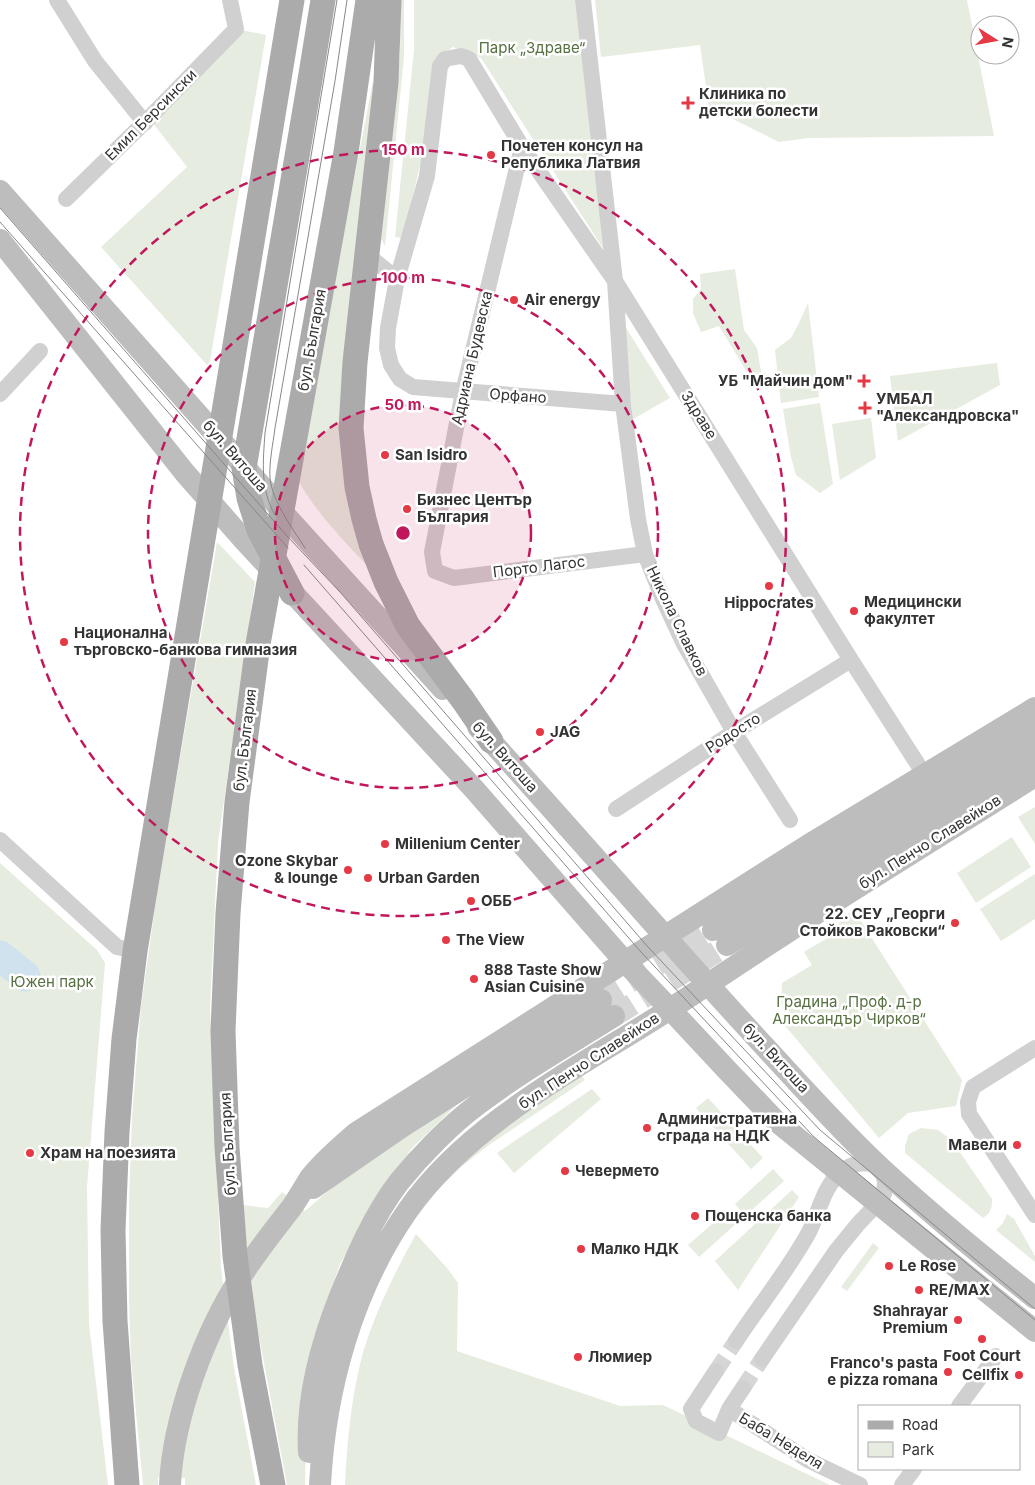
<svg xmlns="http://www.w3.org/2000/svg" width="1035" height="1485" font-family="Inter,sans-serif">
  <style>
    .green { fill: #e6ecdf }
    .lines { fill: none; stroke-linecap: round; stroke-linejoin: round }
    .river { stroke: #cfe2ee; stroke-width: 31 }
    .street-tunnel { stroke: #d6d6d6; stroke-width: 16; stroke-dasharray: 16 8; stroke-linecap: butt }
    .secondary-tunnel { stroke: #d6d6d6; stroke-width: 22; stroke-dasharray: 22 11; stroke-linecap: butt }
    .street { stroke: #d0d0d0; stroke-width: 16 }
    .secondary { stroke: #bdbdbd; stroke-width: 22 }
    .primary { stroke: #ababab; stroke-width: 25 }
    .tram { stroke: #888; stroke-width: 1 }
    .ring { fill: none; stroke: #c2185b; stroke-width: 2.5; stroke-dasharray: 9 6 }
    .poi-dot { fill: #e63946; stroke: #fff; stroke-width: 2 }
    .labels { text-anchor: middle; stroke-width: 5; stroke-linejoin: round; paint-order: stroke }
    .park-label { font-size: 15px; fill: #56703f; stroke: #fff }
    .poi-label { font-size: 15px; font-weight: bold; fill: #333; stroke: #fff; text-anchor: start }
    .street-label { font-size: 15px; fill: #333; stroke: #fff }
    .centre { fill: #c2185b; stroke: #fff; stroke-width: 2.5 }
    .ring-label { font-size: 15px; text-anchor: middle; font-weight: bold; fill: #c2185b; stroke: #fff; stroke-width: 5; stroke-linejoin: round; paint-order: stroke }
  </style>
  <rect width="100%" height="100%" fill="#fff"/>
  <path class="green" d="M401 0H404V57L385 246 381 239 400 56Z
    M414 0H575L604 250 481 58 453 47 435 59 424 148 403 238 395 237 414 50Z
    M595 0H967L994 136 808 138 779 142 709 107 700 45 601 57Z
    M236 29 266 35 210 361 207 365 101 247 187 167 149 118Z
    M374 76 345 387 376 575C349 546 319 517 299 482L321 350Z
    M735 269 744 330 757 348 762 377 747 372 719 326 701 332 693 313V299L701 289 700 274Z
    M808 303 819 397 781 403 775 350 791 338 799 323Z
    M621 320 670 398 633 419Z
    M997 363 1000 385 898 441 890 376Z
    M820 403 833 484 820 493 796 475 791 457 783 409Z
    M871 418 876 458 840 480 832 424Z
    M217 542 255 582 218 843 210 1009 221 1268 234 1368 256 1485H185V1478L158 1477V1485H143L131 1360 129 1299V1204L132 1117 141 1007 158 886Z
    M1035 807V844L1018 817Z
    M1012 837 1031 867 976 903 957 873Z
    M0 863 97 950 105 963 87 1187 89 1324 108 1485H0Z
    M1035 874V919L1001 941 980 909Z
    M854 910 962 1080 956 1106 908 1113 879 1138 782 1022 791 1014 781 1002 782 983 812 965 804 952 826 939 845 916Z
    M581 1075 585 1080 489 1145 461 1167 429 1198 465 1155Z
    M592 1089 601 1099 514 1173 497 1153Z
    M465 1097 412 1148 377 1201 340 1264 319 1324 307 1393 305 1485H287L253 1305 242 1205 268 1208 282 1192 305 1211 349 1173Z
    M708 1098 763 1158 751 1169 696 1108Z
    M921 1128 938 1130 950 1139 957 1148 992 1199C992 1208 991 1213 983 1218L905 1153V1146L909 1134Z
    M773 1169 784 1181 745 1216 735 1204Z
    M792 1190 799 1197 738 1290 715 1261Z
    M727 1211 737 1223 699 1257 688 1245Z
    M1007 1214 1014 1219 1035 1256V1262L996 1230 1003 1223Z
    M416 1234 447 1268 458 1283 457 1351 620 1406 663 1405 830 1485H345C347 1443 351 1401 361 1360 373 1316 394 1274 416 1234Z
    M873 1243 879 1248 847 1291 841 1287Z"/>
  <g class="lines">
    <path class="river" d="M0 956 25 976"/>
    <path class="street-tunnel" d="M716 1371 736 1341
      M743 1388 762 1359"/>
    <path class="secondary-tunnel" d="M601 1000 713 930
      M614 1016 727 945"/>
    <path class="street" d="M57 0 95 61 145 123
      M583 0 615 281 623 404 638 519 645 554 663 599 684 644 734 732 790 820
      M522 147 463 392 432 552 435 571 454 578 645 554
      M66 199 149 118 236 29 230 0
      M366 254 397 279
      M0 394 40 351
      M623 404 413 387 400 379 391 365 387 348 388 328 397 279 427 176 440 66 445 59 461 56 469 59 522 147 615 281 851 660 924 774
      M616 809 734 732 851 660
      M0 840 117 947 135 951
      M1035 1048 973 1087 968 1102 969 1114 1035 1215
      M736 1341C759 1306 789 1269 809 1232 819 1213 823 1187 841 1172 852 1162 864 1163 877 1164
      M762 1359 836 1251 858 1224 878 1203 884 1194 885 1182 882 1169
      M716 1371 691 1409 696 1421 719 1433 729 1409 743 1388
      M959 1406 996 1356
      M729 1409 808 1460 860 1485
      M902 1485 914 1469"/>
    <path class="secondary" d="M0 191 264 489 284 514 443 689
      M0 240 185 473 243 539 474 789 625 962 670 1009 727 1070 775 1120 1035 1331
      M478 727C575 833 668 942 765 1047 803 1088 841 1131 882 1169 931 1214 983 1257 1035 1298
      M713 930 1035 730
      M727 945 1035 752
      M313 1188 403 1126 601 1000
      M309 1452C306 1400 321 1344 340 1296 356 1257 373 1216 399 1182 420 1156 450 1125 477 1105 520 1072 568 1045 614 1016
      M170 1485C173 1418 205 1331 242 1275 257 1251 275 1229 292 1207 298 1198 304 1188 310 1178 323 1161 340 1147 356 1133L807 846 1035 708
      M320 1485C325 1389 352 1290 408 1210 470 1122 578 1068 667 1011 706 986 744 960 783 935 866 881 951 829 1035 776"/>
    <path class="primary" d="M389 0 386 82 355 362 351 428 357 487 364 519 371 544 386 582 408 626 463 700 491 741
      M292 593 259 530 249 498 244 468 310 80 323 0
      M127 1485 115 1321 113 1230 117 1132 124 1039 135 951 292 0
      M273 1485 250 1365 235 1256 227 1147 223 1031 228 913 237 802 258 644 346 152 368 0"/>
    <path class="tram" d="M0 208 287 536 340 592 648 947 820 1130 1035 1309
      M0 222 288 548
      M275 515C260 489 263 462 265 433L337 0
      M305 548C293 529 272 501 270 478 269 462 273 444 275 428L335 81 347 0
      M304 565 641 952 814 1137 1035 1320"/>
  </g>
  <circle cx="403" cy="533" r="128" fill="#c2185b" fill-opacity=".12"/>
  <g class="ring">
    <circle cx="403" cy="533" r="128"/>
    <circle cx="403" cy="533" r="255"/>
    <circle cx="403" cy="533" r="383"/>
  </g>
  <g class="poi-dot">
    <path d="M685.5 95.5h5v5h5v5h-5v5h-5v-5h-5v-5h5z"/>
    <circle cx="491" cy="155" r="5"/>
    <circle cx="514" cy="300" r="5"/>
    <path d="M861.5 373.5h5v5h5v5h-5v5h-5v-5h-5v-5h5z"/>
    <path d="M862.5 400.5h5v5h5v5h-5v5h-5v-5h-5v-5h5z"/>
    <circle cx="385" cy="455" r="5"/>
    <circle cx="407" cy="509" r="5"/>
    <circle cx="769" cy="586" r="5"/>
    <circle cx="854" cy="611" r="5"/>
    <circle cx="64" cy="642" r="5"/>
    <circle cx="540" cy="732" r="5"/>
    <circle cx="385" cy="844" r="5"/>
    <circle cx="348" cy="870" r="5"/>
    <circle cx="368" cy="878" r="5"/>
    <circle cx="471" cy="901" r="5"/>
    <circle cx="955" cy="923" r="5"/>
    <circle cx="446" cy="940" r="5"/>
    <circle cx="474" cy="979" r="5"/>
    <circle cx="647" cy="1128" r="5"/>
    <circle cx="1017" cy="1145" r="5"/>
    <circle cx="30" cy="1153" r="5"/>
    <circle cx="565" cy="1171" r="5"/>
    <circle cx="695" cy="1216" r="5"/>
    <circle cx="581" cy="1249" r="5"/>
    <circle cx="889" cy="1266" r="5"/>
    <circle cx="919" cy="1290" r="5"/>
    <circle cx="958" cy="1320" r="5"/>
    <circle cx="982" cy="1339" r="5"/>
    <circle cx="578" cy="1357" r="5"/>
    <circle cx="948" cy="1372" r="5"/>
    <circle cx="1019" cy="1375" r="5"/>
  </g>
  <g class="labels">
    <g class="park-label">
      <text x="532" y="53">Парк „Здраве“</text>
      <text x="52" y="987">Южен парк</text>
      <text x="849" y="1007">Градина „Проф. д-р<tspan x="849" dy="17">Александър Чирков“</tspan></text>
    </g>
    <g class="poi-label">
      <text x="699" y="99">Клиника по<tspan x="699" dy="17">детски болести</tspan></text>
      <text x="501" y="151">Почетен консул на<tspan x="501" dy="17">Република Латвия</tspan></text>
      <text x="524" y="305">Air energy</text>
      <text x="853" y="386" text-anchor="end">УБ "Майчин дом"</text>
      <text x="876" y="404">УМБАЛ<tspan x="876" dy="17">"Александровска"</tspan></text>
      <text x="395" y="460">San Isidro</text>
      <text x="417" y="505">Бизнес Център<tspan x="417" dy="17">България</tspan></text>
      <text x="864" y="607">Медицински<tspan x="864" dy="17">факултет</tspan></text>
      <text x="769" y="608" text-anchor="middle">Hippocrates</text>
      <text x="74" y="638">Национална<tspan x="74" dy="17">търговско-банкова гимназия</tspan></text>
      <text x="550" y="737">JAG</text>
      <text x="395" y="849">Millenium Center</text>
      <text x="338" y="866" text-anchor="end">Ozone Skybar<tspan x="338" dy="17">&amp; lounge</tspan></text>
      <text x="378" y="883">Urban Garden</text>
      <text x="481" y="906">ОББ</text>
      <text x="945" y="919" text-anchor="end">22. СЕУ „Георги<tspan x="945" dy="17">Стойков Раковски“</tspan></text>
      <text x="456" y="945">The View</text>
      <text x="484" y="975">888 Taste Show<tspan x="484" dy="17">Asian Cuisine</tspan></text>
      <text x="657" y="1124">Административна<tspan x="657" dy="17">сграда на НДК</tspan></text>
      <text x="1007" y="1150" text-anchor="end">Мавели</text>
      <text x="40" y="1158">Храм на поезията</text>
      <text x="575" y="1176">Чевермето</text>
      <text x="705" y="1221">Пощенска банка</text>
      <text x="591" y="1254">Малко НДК</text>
      <text x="899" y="1271">Le Rose</text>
      <text x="929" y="1295">RE/MAX</text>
      <text x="948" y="1316" text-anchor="end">Shahrayar<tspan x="948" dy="17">Premium</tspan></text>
      <text x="982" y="1361" text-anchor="middle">Foot Court</text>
      <text x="588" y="1362">Люмиер</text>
      <text x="938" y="1368" text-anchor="end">Franco's pasta<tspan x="938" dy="17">e pizza romana</tspan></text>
      <text x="1009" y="1380" text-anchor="end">Cellfix</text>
    </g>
    <g class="street-label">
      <text transform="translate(151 115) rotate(-45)" y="5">Емил Берсински</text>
      <text transform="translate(312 340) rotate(-80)" y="5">бул. България</text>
      <text transform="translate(472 358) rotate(-77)" y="5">Адриана Будевска</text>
      <text transform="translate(518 396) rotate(4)" y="5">Орфано</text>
      <text transform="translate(699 415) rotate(58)" y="5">Здраве</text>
      <text transform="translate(235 456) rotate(49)" y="5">бул. Витоша</text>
      <text transform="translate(539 567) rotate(-7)" y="5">Порто Лагос</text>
      <text transform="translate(677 621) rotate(64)" y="5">Никола Славков</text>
      <text transform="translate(733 733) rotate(-32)" y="5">Родосто</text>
      <text transform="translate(245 740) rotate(-83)" y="5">бул. България</text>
      <text transform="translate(505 757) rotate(48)" y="5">бул. Витоша</text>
      <text transform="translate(930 842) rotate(-32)" y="5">бул. Пенчо Славейков</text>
      <text transform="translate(776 1058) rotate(47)" y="5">бул. Витоша</text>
      <text transform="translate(589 1061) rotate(-33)" y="5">бул. Пенчо Славейков</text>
      <text transform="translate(228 1144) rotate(-93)" y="5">бул. България</text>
      <text transform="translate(781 1441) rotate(31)" y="5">Баба Неделя</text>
    </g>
  </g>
  <circle cx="403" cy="533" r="8" class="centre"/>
  <g class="ring-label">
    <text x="403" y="155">150 m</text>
    <text x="403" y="283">100 m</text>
    <text x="403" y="410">50 m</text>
  </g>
  <rect x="858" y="1405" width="162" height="65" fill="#ffffff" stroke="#adadad"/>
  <rect x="868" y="1421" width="25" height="8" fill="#ababab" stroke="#adadad"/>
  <text x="902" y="1430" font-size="15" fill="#333333">Road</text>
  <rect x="868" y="1442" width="25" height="15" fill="#e6ecdf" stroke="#adadad"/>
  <text x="902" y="1455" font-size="15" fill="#333333">Park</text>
  <g transform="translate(995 40) rotate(101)"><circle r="24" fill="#ffffff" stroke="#adadad"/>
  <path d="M0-4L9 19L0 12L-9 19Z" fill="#e63946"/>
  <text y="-8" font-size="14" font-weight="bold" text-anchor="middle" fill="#333333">N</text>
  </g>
</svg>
